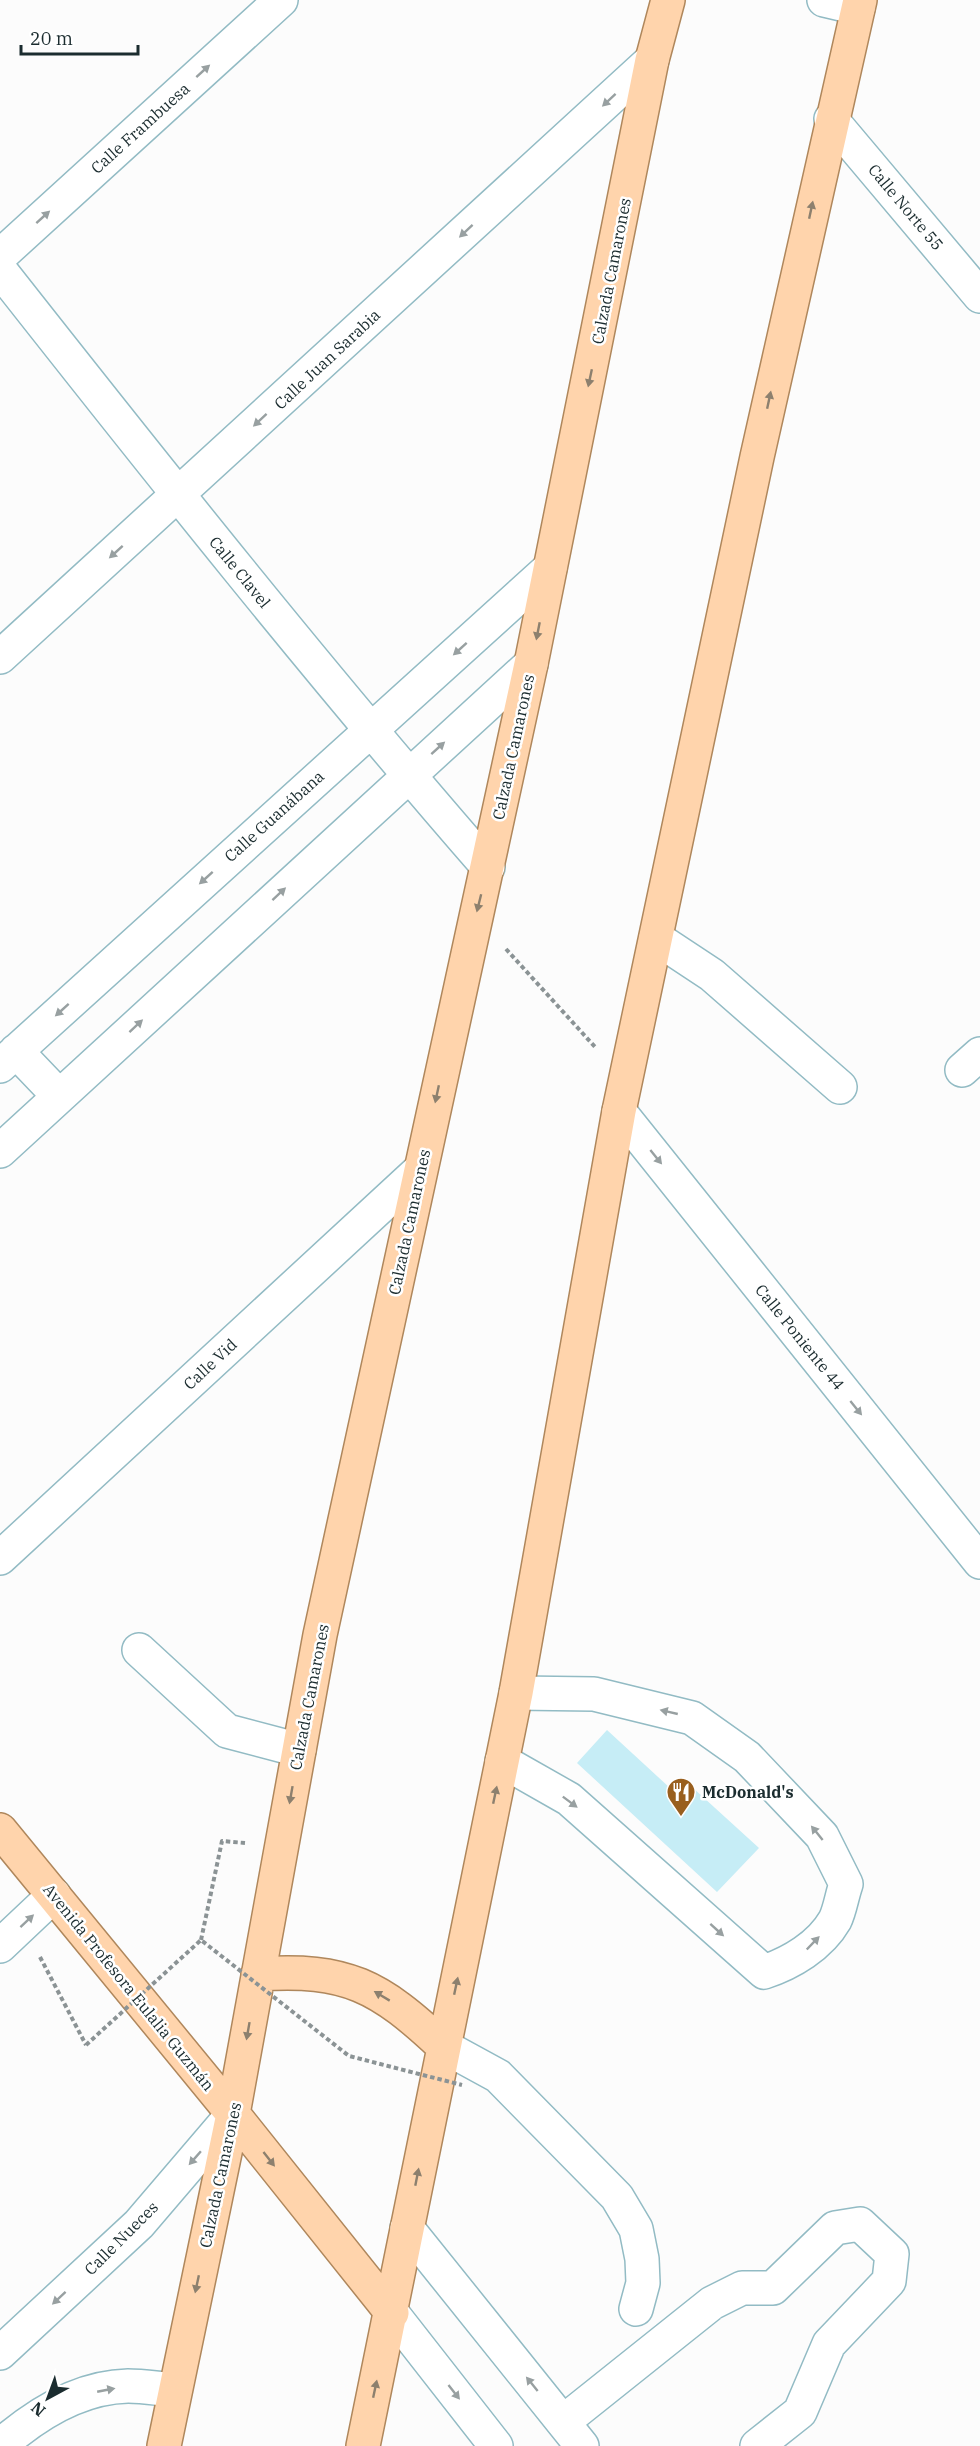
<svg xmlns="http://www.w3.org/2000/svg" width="980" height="2446" font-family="'IBM Plex Serif',serif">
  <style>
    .building { fill: #c6edf6 }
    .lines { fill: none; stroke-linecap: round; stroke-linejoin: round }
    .minor-casing { stroke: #92bbc4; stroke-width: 36 }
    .major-casing { stroke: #af875c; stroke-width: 36 }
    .path { stroke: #8b9395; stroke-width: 4; stroke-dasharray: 4.5 3; stroke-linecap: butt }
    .minor { stroke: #fff; stroke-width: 33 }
    .major { stroke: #ffd4ac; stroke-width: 33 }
    .path-bridge { stroke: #8b9395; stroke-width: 4; stroke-dasharray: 4.5 3; stroke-linecap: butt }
    .oneway { fill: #98a0a1 }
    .oneway2 { fill: #8d806e }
    .labels { text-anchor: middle; stroke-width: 5; stroke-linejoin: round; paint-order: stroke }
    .street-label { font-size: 16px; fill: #1b2c2f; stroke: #fff }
    .poi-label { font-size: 16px; font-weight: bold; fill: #1b2c2f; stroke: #fff; text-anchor: start }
  </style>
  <rect width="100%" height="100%" fill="#fcfcfc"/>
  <path class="building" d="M607 1730 670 1788 681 1777 759 1848 717 1892 577 1763Z"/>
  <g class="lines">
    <g class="minor-casing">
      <path id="minor" d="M824 0 858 8
        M831 119 980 296
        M0 256 281 0
        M0 270C159 472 319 673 488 867
        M0 657 652 60
        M656 938 712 975 840 1087
        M16 1051 59 1096
        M0 1066 550 568
        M962 1070 980 1054
        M619 1111 980 1562
        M0 1151 531 664
        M0 1558 420 1170
        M139 1650 227 1731 299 1750
        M502 1761 569 1799 764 1972C791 1963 820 1946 835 1920 840 1910 842 1895 846 1884L822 1836 747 1757 692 1718 594 1694 516 1693
        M0 1946 54 1895
        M443 2046 498 2076 617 2197 636 2229 642 2259 643 2283 636 2309
        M407 2228 582 2446
        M392 2313 496 2446
        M0 2353 139 2224 233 2114
        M563 2422 712 2303 742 2288H773L835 2228 860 2224 892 2254 889 2281 829 2344 800 2412 757 2446
        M0 2446C35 2415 80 2387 128 2386 144 2386 160 2389 175 2390"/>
    </g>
    <g class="major-casing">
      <path id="major" d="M0 1830 233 2114 392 2313
        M258 1974C347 1968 379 1986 443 2046
        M164 2446 233 2114 320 1635 531 664 652 60 668 0
        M363 2446 516 1693 619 1111 757 457 860 0"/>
    </g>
    <path class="path" d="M506 949 596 1048
      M201 1940 222 1841 245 1843
      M40 1957 86 2045"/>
    <use href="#minor" class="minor"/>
    <use href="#major" class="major"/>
    <path class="path-bridge" d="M86 2045 201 1940 349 2056 462 2085"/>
  </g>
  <defs><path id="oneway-solid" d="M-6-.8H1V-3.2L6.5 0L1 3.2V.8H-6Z" transform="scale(1.5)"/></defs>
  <g class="oneway">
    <use href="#oneway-solid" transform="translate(203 71) rotate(-42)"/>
    <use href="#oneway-solid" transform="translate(609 100) rotate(137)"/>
    <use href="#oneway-solid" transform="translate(43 217) rotate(-42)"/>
    <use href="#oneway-solid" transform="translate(466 231) rotate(137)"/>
    <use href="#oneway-solid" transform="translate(260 420) rotate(137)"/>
    <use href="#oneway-solid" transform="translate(116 552) rotate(138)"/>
    <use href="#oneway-solid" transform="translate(460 649) rotate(138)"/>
    <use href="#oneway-solid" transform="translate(438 748) rotate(-42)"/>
    <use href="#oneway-solid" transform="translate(206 878) rotate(138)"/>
    <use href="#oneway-solid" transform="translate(279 894) rotate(-43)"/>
    <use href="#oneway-solid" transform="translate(62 1010) rotate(138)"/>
    <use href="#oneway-solid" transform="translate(136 1026) rotate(-43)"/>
    <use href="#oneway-solid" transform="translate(656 1157) rotate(51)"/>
    <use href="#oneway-solid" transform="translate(856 1408) rotate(51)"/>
    <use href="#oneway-solid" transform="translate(669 1712) rotate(-167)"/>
    <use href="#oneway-solid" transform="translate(570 1802) rotate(37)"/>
    <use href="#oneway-solid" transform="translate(817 1833) rotate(-129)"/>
    <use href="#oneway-solid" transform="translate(27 1921) rotate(-43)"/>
    <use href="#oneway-solid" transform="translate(717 1930) rotate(42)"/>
    <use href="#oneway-solid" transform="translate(813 1943) rotate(-46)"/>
    <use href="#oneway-solid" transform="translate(195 2158) rotate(131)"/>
    <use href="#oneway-solid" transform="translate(59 2298) rotate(137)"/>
    <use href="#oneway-solid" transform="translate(532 2384) rotate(-129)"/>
    <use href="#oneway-solid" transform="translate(106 2390) rotate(-11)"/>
    <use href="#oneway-solid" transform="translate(454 2392) rotate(52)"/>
  </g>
  <g class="oneway2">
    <use href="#oneway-solid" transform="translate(811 210) rotate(-78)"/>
    <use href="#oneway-solid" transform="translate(590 378) rotate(102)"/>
    <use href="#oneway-solid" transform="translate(769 400) rotate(-78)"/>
    <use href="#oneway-solid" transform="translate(538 631) rotate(101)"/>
    <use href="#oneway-solid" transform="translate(479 903) rotate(104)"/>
    <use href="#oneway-solid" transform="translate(437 1094) rotate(102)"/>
    <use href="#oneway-solid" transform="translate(291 1795) rotate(100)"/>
    <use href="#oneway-solid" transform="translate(495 1795) rotate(-78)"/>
    <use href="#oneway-solid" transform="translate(456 1986) rotate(-78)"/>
    <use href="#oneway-solid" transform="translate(382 1996) rotate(-149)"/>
    <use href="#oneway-solid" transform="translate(248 2031) rotate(100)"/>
    <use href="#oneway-solid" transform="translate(269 2159) rotate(52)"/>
    <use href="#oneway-solid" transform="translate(417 2177) rotate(-79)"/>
    <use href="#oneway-solid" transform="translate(197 2284) rotate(102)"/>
    <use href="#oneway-solid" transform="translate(375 2389) rotate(-78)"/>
  </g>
  <defs>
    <g id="restaurant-pin" transform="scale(1.5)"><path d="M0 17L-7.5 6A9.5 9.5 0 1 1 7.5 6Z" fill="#995f1e" stroke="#fff"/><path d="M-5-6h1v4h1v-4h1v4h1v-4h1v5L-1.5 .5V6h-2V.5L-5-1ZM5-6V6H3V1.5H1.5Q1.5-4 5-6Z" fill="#fff"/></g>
  </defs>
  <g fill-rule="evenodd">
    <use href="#restaurant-pin" x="681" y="1792"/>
  </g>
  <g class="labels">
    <g class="street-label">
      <text transform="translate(140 128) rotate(-42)" y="6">Calle Frambuesa</text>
      <text transform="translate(906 207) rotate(50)" y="6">Calle Norte 55</text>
      <text transform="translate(611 271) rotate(-79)" y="6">Calzada Camarones</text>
      <text transform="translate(327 359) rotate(-43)" y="6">Calle Juan Sarabia</text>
      <text transform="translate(240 572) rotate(51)" y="6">Calle Clavel</text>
      <text transform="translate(513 747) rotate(-78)" y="6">Calzada Camarones</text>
      <text transform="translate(274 816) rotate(-42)" y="6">Calle Guanábana</text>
      <text transform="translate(409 1222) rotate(-78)" y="6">Calzada Camarones</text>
      <text transform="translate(800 1337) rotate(51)" y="6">Calle Poniente 44</text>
      <text transform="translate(210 1364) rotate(-43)" y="6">Calle Vid</text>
      <text transform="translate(309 1697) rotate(-79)" y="6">Calzada Camarones</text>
      <text transform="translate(129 1987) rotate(51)" y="6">Avenida Profesora Eulalia Guzmán</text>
      <text transform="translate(220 2175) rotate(-78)" y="6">Calzada Camarones</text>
      <text transform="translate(121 2238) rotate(-45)" y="6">Calle Nueces</text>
    </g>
    <g class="poi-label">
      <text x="702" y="1798">McDonald's</text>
    </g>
  </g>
  <g transform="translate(48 2398) rotate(221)" stroke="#ffffff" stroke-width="4.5" paint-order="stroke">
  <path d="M0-4.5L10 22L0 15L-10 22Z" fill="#1b2c2f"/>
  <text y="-9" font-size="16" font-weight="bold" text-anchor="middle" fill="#1b2c2f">N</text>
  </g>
  <path d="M21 45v9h117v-9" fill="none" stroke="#1b2c2f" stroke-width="3"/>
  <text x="30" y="45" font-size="18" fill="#1b2c2f" stroke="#ffffff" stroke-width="4.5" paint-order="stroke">20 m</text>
</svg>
